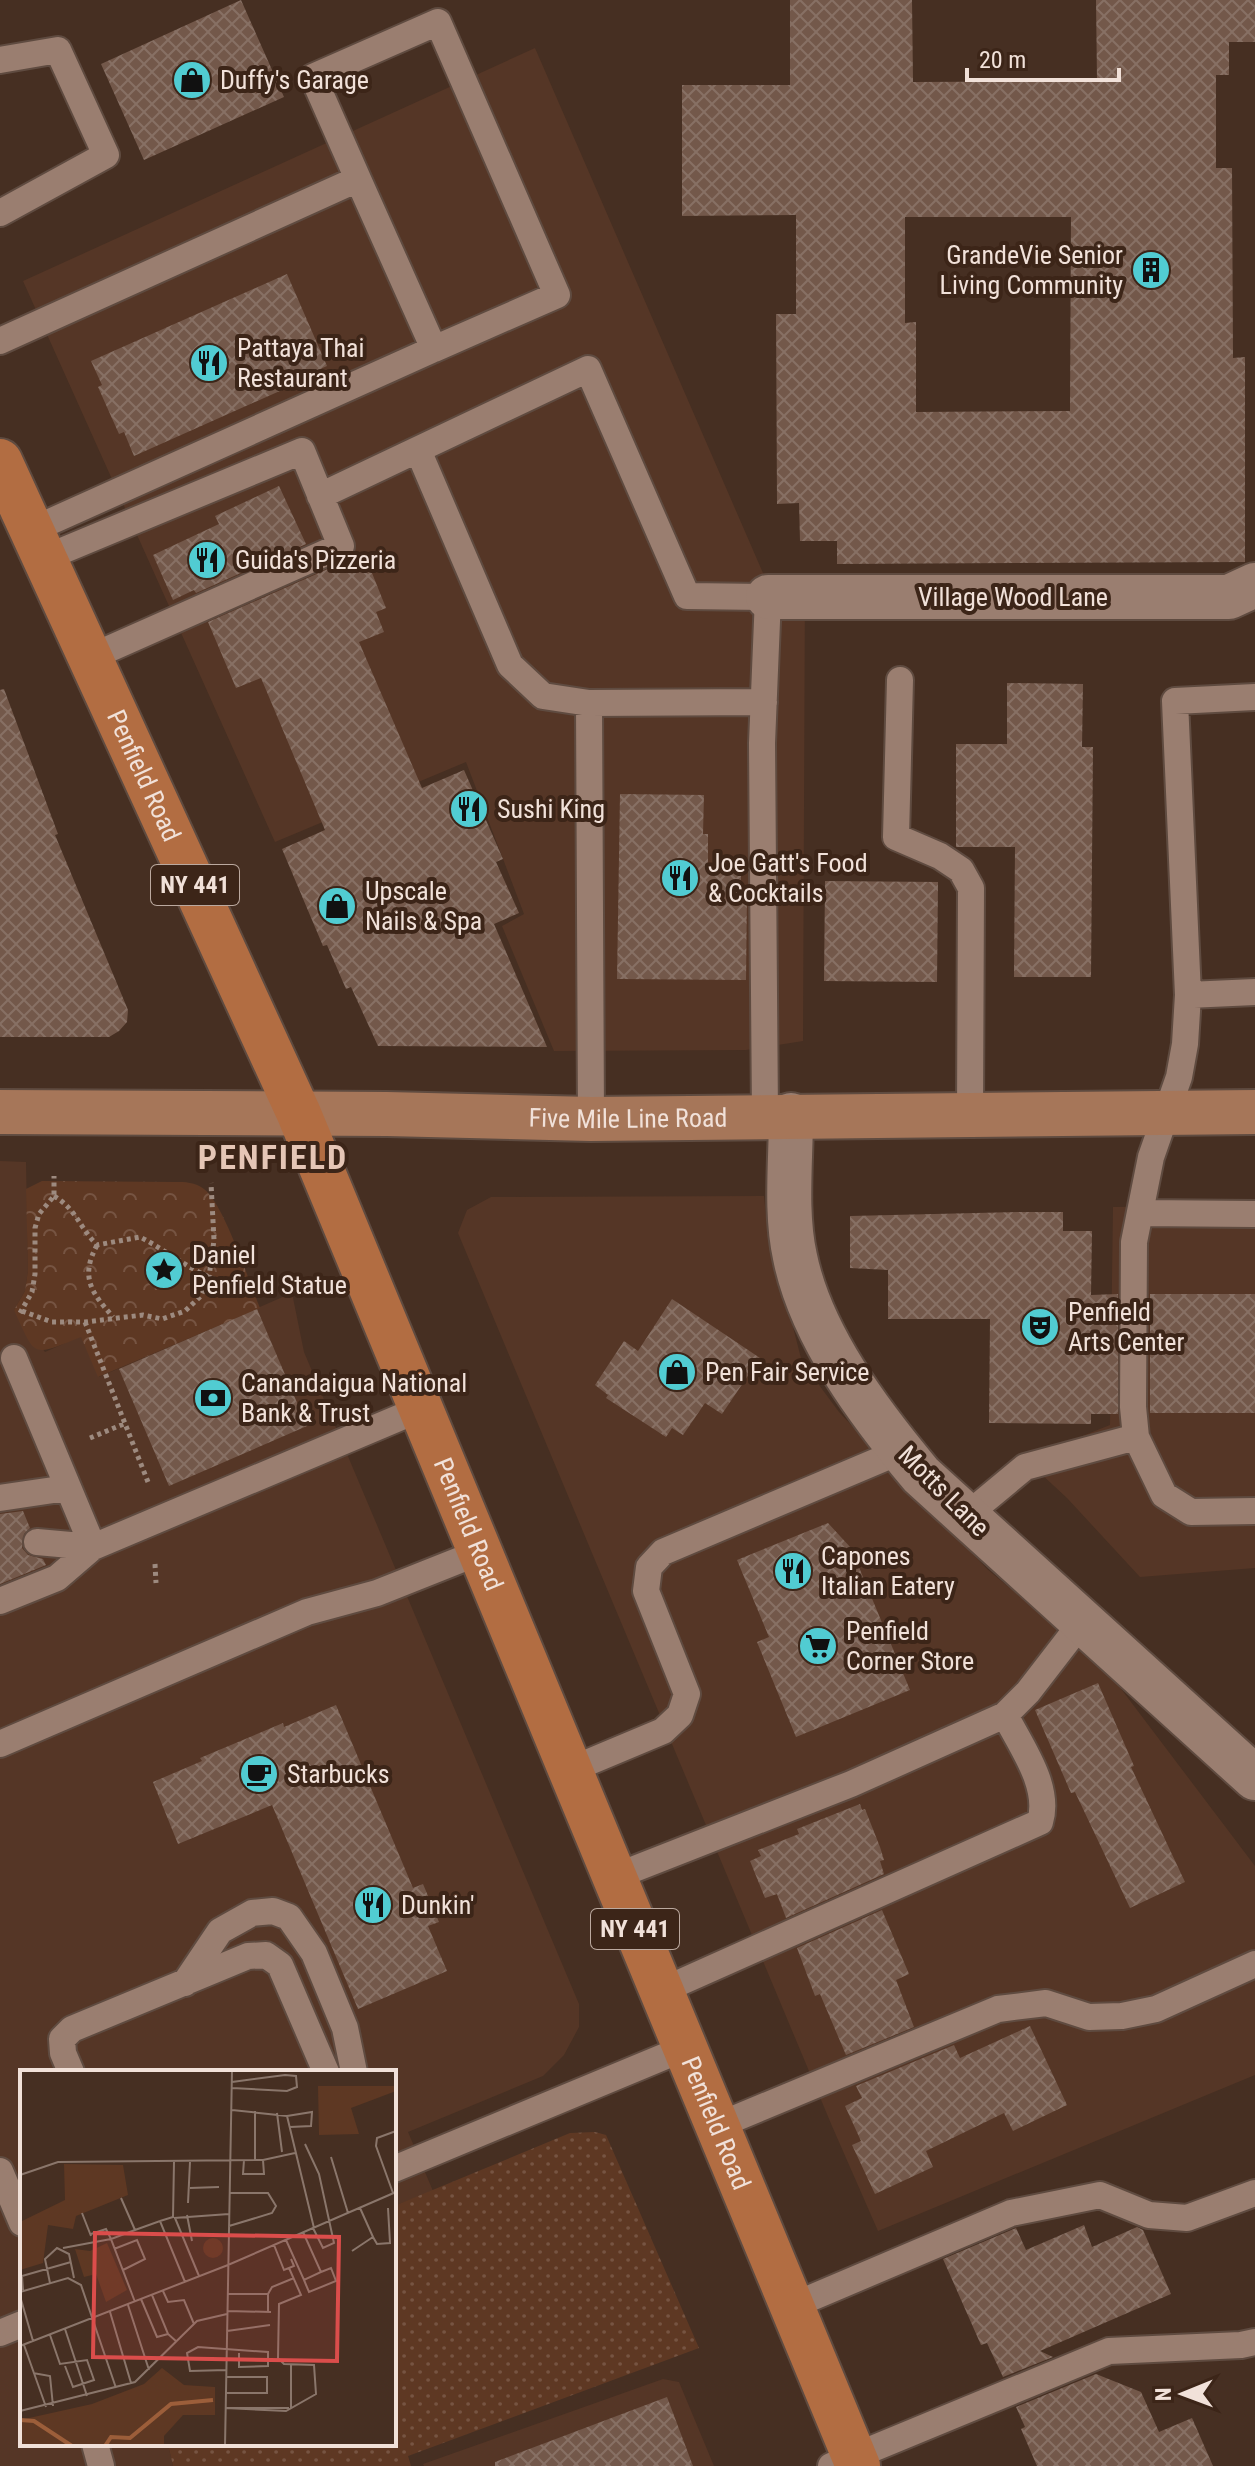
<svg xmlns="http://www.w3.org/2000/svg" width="1255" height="2466" font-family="'Roboto Condensed',sans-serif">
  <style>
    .built { fill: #553626 }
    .grass { fill: url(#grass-dots) }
    .park { fill: url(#park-crowns) }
    .building { fill: url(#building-cross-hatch); fill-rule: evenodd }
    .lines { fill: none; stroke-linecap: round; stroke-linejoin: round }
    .lane-casing { stroke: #5f4b40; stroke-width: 30 }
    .street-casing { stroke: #5f4b40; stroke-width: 48 }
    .secondary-casing { stroke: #5f4b40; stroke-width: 48 }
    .primary-casing { stroke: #5f4b40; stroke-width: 48 }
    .path { stroke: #9d8a7f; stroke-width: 5; stroke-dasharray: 4 4; stroke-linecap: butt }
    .lane { stroke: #9a7e70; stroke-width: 26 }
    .street { stroke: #9a7e70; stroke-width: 44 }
    .secondary { stroke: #a67659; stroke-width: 44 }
    .primary { stroke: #b26d42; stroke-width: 44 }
    .labels { text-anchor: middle; stroke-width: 8; stroke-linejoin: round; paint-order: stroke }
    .shield { fill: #3c2518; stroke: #bba99f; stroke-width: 2 }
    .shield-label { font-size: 24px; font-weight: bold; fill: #f1e1d9 }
    .poi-label { font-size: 26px; fill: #f1e1d9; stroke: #3c2518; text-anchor: start }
    .street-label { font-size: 26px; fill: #f1e1d9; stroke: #3c2518 }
    .district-label { font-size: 34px; font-weight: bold; letter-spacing: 2px; fill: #e5c6b6; stroke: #3c2518 }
    .inset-river { fill: none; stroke: #9c5e3a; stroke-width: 4 }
    .inset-road { fill: none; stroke: #8a766b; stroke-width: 2 }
    .view { fill: #db4d4b; fill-opacity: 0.15; stroke: #db4d4b; stroke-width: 4 }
    .inset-edge { fill: none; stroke: #f1e1d9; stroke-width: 4 }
  </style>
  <defs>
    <pattern id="grass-dots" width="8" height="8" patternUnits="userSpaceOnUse" patternTransform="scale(2)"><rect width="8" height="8" fill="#5e3823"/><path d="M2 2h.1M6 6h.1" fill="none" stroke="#765442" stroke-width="1.8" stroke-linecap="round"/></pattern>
    <pattern id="park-crowns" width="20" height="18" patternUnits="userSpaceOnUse" patternTransform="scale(2)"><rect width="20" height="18" fill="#5e3823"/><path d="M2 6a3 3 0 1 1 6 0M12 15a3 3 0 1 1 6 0" fill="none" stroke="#765442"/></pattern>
    <pattern id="building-cross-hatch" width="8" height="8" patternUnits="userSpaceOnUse" patternTransform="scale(2)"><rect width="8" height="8" fill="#73584a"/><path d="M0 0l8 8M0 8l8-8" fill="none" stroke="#877064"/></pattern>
  </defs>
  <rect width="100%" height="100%" fill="#462f22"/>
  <path class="built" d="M535 48 763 573 805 576 803 1041 746 1050 554 1051 502 926 524 914 466 762 275 842 23 281Z
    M0 1161 26 1162 28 1270 25 1291 14 1310 45 1352 81 1336 99 1377 292 1293 304 1352 579 2004V2027L564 2055 543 2076 408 2132 433 2191 394 2206V2072H22V2444H168L173 2466H0Z
    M764 1196 767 1226 802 1362 839 1412 987 1569 1103 1665 1255 1866V2075L878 2231 832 2126 458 1233 467 1210 491 1197Z
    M1255 1205V1568L1140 1577 1067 1498 1025 1459 1110 1425 1113 1207Z
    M663 2379 679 2382 714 2466H424L423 2464Z"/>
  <path class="grass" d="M595 2132 606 2135 699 2348 408 2456 411 2466H173L168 2444H394V2206L570 2133Z"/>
  <path class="park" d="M42 1181 174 1182C185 1182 195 1182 204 1189 224 1204 249 1282 260 1308L98 1377 81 1337C31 1357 36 1358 14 1310L25 1291 28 1270 26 1189Z"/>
  <path class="building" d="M241 0 284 97 144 160 101 64Z
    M790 0H912L913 82 1097 81 1096 0H1255V42H1229V75H1216V168H1232L1233 358 1245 357V562L837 564V541H800L799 503 777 504 776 314H796V215L682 216V85H790ZM905 217H1071L1070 411 916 412V322L905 323Z
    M287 274 327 366 289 383 291 386 134 456 124 432 119 434 98 387 102 385 91 361Z
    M279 486 306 544 196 593 194 590 173 600 153 555 219 524 215 516Z
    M364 553 386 608 376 612 384 632 359 642 422 788 464 770 503 859 496 862 519 913 494 924 547 1047 378 1046 351 987 346 989 327 945 323 946 282 849 325 830 261 678 236 688 208 622Z
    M1007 683 1083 684 1082 747H1093L1091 977H1014L1015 847H956V744H1007Z
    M4 689 58 834 55 835 128 1010 127 1022 119 1031 109 1037H0V690Z
    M620 794 704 795 703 834H708V864L741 865V892H747L746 980 617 979Z
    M825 881 938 882 937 982 824 981Z
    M1020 1212H1063V1231H1092L1091 1295 1118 1294V1414H1091V1424L989 1423 990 1319H888V1270L850 1268V1216Z
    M1150 1294H1255V1413H1150Z
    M672 1299 760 1358 722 1414 705 1403 683 1435 672 1428 666 1437 606 1398 608 1395 595 1385 624 1341 638 1351Z
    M257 1309 307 1426 169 1486 119 1369Z
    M23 1511 30 1528 24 1534 22 1548 28 1555 43 1559 46 1565 0 1584V1514Z
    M828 1523 851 1548 910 1690 796 1737 757 1642 769 1637 737 1560Z
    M1098 1683 1134 1766 1131 1767 1185 1882 1130 1908 1075 1792 1071 1793 1035 1710Z
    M336 1705 413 1888 423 1884 439 1922 428 1926 447 1971 358 2009 272 1805 178 1844 153 1782 202 1761 200 1758 283 1723 284 1727Z
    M860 1804 862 1810 865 1809 880 1847 884 1860 880 1861 884 1874 786 1918 777 1894 765 1898 750 1861 761 1856 758 1850 799 1834 797 1829Z
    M882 1910 909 1974 896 1980 914 2027 846 2055 820 1994 815 1996 797 1948Z
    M1030 2026 1067 2105 1013 2131 1004 2113 926 2151 933 2167 875 2194 852 2145 861 2141 845 2106 862 2098 856 2086 954 2045 960 2058Z
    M1084 2225 1092 2247 1137 2227 1143 2230 1171 2294 1040 2351 1053 2357 1003 2377 987 2343 981 2345 943 2259 1016 2228 1026 2250Z
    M1096 2374 1141 2392 1159 2432 1192 2418 1213 2466H1037L1021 2429 1025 2427 1016 2407Z
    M667 2397 693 2466H495V2462Z"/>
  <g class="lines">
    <g class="lane-casing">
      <path id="lane" d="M0 60 58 50 106 155 0 213
        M358 179 313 77 438 22 557 295 434 349
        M0 341 358 179 434 349 32 530
        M418 450 510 665 543 696 589 703
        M320 496 588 369 687 596 768 597 762 743 765 1116
        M45 558 302 451 341 546 91 657
        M900 680 896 837 940 856 961 870 971 888 970 1114
        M1255 697 1175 701 1188 995 1185 1044 1179 1077 1151 1157 1134 1242 1133 1407 1136 1437 1164 1495 1191 1512 1255 1511
        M1188 995 1255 992
        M591 1119 589 703 764 702
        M1140 1213 1255 1214
        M14 1358 93 1547
        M0 1498 67 1488
        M966 1516 1025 1467 1136 1437
        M37 1542 93 1547
        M0 1601 57 1578 93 1547 420 1409
        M0 1744 307 1612 377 1593 480 1552
        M570 1770 663 1731 680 1715 687 1694 646 1591 649 1567 663 1552 901 1451
        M614 1877 851 1784 1005 1715 1028 1692 1082 1622
        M185 1983 220 1931 252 1913 273 1911 289 1917 314 1953 345 2028 354 2072
        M661 1991 1040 1822C1051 1787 1021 1746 1005 1715
        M71 2072 63 2053 62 2039 72 2029 248 1956 266 1955 280 1965 326 2072
        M717 2126 998 2009 1046 2003 1089 2017 1122 2016 1156 2009 1255 1964
        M394 2169 685 2048
        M0 2171 22 2223
        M792 2306 1011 2213 1100 2195 1149 2215 1187 2218 1255 2193
        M0 2333 22 2324
        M95 2444 101 2466
        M831 2466 1109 2351 1241 2345 1255 2342"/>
    </g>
    <g class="street-casing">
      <path id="street" d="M768 597H1229L1255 585
        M791 1115C791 1161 785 1212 795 1257 811 1336 870 1414 921 1475L1255 1778"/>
    </g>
    <g class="secondary-casing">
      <g id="secondary">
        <path id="s1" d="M0 1112 387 1114 591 1119 1255 1112"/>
      </g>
    </g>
    <g class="primary-casing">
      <g id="primary">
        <path id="s2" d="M0 461 299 1114 858 2466"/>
      </g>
    </g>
    <path class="path" d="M54 1196C77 1210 79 1227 97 1245L140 1237C176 1255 214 1292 256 1285
      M97 1245C80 1277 91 1292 113 1317
      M22 1311 52 1322H85L143 1315 162 1319 185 1311 201 1296 209 1277 214 1240 211 1183
      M20 1313 32 1292 35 1274V1228L39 1214 54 1196V1176
      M85 1322 148 1482
      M90 1438 126 1423
      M155 1564 156 1583"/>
    <use href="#lane" class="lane"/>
    <use href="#street" class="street"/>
    <use href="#secondary" class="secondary"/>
    <use href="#primary" class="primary"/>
  </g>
  <defs>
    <g id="shop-disc" transform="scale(2)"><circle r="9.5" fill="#51ccd2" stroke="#3c2518"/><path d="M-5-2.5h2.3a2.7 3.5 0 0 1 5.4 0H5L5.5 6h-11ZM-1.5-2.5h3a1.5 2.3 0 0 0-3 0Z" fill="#111"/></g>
    <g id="building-disc" transform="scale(2)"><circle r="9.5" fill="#51ccd2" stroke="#3c2518"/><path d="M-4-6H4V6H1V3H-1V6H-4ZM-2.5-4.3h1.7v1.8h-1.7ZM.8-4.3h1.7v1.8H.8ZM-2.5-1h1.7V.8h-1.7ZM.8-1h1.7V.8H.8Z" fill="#111"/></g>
    <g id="restaurant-disc" transform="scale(2)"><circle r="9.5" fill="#51ccd2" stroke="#3c2518"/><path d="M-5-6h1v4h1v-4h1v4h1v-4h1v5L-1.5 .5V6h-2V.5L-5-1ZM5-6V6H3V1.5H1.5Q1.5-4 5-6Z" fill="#111"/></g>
    <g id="sight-disc" transform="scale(2)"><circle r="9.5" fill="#51ccd2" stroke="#3c2518"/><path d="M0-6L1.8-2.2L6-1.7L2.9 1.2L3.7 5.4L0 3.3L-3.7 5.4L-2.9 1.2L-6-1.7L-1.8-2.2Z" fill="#111"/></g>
    <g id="theatre-disc" transform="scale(2)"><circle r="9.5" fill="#51ccd2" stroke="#3c2518"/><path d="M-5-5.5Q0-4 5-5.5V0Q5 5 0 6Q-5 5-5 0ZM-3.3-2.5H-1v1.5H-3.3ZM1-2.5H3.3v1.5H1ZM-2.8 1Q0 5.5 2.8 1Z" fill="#111"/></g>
    <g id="bank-disc" transform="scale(2)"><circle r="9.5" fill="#51ccd2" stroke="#3c2518"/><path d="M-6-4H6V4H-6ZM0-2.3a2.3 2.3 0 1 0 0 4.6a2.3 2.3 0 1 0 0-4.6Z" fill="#111"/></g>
    <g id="supermarket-disc" transform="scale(2)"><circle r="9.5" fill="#51ccd2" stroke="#3c2518"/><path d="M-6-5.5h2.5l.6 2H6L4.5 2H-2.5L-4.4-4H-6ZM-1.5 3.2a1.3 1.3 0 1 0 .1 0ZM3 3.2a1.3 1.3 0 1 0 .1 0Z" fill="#111"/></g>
    <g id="cafe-disc" transform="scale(2)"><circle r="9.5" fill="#51ccd2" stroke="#3c2518"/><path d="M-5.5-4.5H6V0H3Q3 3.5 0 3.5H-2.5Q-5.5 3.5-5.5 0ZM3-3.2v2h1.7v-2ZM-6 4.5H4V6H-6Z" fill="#111"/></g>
  </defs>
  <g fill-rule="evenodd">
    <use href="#shop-disc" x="192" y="80"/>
    <use href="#building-disc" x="1151" y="270"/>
    <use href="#restaurant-disc" x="209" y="363"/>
    <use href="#restaurant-disc" x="207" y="560"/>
    <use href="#restaurant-disc" x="469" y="809"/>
    <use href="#restaurant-disc" x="680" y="878"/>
    <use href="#shop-disc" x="337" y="906"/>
    <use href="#sight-disc" x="164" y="1270"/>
    <use href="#theatre-disc" x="1040" y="1327"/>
    <use href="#shop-disc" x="677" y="1372"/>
    <use href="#bank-disc" x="213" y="1398"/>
    <use href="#restaurant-disc" x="793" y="1571"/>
    <use href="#supermarket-disc" x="818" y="1646"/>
    <use href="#cafe-disc" x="259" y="1774"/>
    <use href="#restaurant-disc" x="373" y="1905"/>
  </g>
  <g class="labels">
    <g class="shield">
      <rect x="151" y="865" width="88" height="40" rx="6"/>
      <rect x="591" y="1909" width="88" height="40" rx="6"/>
    </g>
    <g class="shield-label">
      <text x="195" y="893">NY 441</text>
      <text x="635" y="1937">NY 441</text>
    </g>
    <g class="poi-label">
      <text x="220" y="89">Duffy's Garage</text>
      <text x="1123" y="264" text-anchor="end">GrandeVie Senior<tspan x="1123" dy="30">Living Community</tspan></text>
      <text x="237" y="357">Pattaya Thai<tspan x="237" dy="30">Restaurant</tspan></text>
      <text x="235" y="569">Guida's Pizzeria</text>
      <text x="497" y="818">Sushi King</text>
      <text x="708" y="872">Joe Gatt's Food<tspan x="708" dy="30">&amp; Cocktails</tspan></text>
      <text x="365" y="900">Upscale<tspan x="365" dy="30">Nails &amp; Spa</tspan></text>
      <text x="192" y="1264">Daniel<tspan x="192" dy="30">Penfield Statue</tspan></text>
      <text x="1068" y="1321">Penfield<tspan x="1068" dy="30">Arts Center</tspan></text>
      <text x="705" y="1381">Pen Fair Service</text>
      <text x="241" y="1392">Canandaigua National<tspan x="241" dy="30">Bank &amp; Trust</tspan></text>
      <text x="821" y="1565">Capones<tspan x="821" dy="30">Italian Eatery</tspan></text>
      <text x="846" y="1640">Penfield<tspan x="846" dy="30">Corner Store</tspan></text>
      <text x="287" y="1783">Starbucks</text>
      <text x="401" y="1914">Dunkin'</text>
    </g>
    <g class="street-label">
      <text x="1013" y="606">Village Wood Lane</text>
      <text dy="9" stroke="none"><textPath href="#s2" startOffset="346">Penfield Road</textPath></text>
      <text dy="9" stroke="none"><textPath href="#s1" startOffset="628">Five Mile Line Road</textPath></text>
      <text transform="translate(944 1491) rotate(45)" y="9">Motts Lane</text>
      <text dy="9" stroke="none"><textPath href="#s2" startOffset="1162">Penfield Road</textPath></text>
      <text dy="9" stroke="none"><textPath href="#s2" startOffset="1810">Penfield Road</textPath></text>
    </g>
    <g class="district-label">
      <text x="273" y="1169">PENFIELD</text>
    </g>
  </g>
  <g transform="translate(20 2070)">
    <rect width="376" height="376" fill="#462f22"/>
    <path d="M87 173 107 220 86 232 76 204 64 207 55 179 70 181Z" fill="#5e3823"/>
    <path d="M44 94 103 95 108 125 56 146 53 159 28 155 23 193 0 200V152L45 130ZM142 298 164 315 195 317V345H163L144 366V376H0V350L72 334 124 314Z" fill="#5e3823"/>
    <path d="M298 16H376V21L331 38 339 64 299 65ZM183 178a10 10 0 1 1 20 0a10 10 0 1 1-20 0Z" fill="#5e3823"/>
    <path class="inset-river" d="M0 350 14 351 52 376M85 376 91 367 110 368 151 334 193 330"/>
    <path class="inset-road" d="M212 18 267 21 277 17 276 6 265 5 212 12M212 40 267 46 294 158M257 43 262 82M267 46 292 42 291 56 270 57M285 74 299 104 314 173 303 178 293 158M311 87 328 143M224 90 223 104H244L243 90M235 90V41M0 105 38 92 243 90 275 83M170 118 199 117M373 123 356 76 357 68 376 61M101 128 115 160M168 133 170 92M62 143 71 166M167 145 172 171M154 148 209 144M155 148 179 206M140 151 153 147 154 92M209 156 252 143 256 136 248 123H210M353 167 357 174 370 173 368 138M266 170 284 210 301 202 283 162M254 175 264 200 274 196 271 189M43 178 91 169 86 159 71 164M94 179 117 170 125 189 103 200M332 181 353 167 340 138M284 210 289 222 316 211 311 198 301 202M30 213 25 189 37 178 49 184 54 208M3 220 2 206 51 192M143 221 148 232 164 230 174 254M0 222 48 208 61 215 96 318M207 224H248V242M248 224 252 217 274 208M132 225 148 264 157 272M0 226 13 271M121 229 137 267 148 264M115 232 91 169 115 160 140 151 165 212M108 235 129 300M207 241 251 242M90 242 111 313M45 259 67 326M207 261 250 255M30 265 40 294 67 290 74 310 53 317 45 296M4 275 26 337M0 276 208 195 376 122M207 300 170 301 167 283 178 277 248 282V296L219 297V283M13 303 30 306 33 336M206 323H247V307H207M206 338 266 341 296 324 294 295 264 294 258 288 259 234 281 225 269 198M206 338H269M271 338V294M0 341 115 312 177 251 207 244M205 376 212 0"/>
    <path class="view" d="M75 163 319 167 317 291 73 287Z"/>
    <rect width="376" height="376" class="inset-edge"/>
  </g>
  <g transform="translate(1183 2394) rotate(269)" stroke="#3c2518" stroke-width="6" paint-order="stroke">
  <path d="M0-6L14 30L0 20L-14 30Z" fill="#f1e1d9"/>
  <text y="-12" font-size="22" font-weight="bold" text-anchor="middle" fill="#f1e1d9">N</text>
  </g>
  <path d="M967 68v12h152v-12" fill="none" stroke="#f1e1d9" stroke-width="4"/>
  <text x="979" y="68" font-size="24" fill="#f1e1d9" stroke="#3c2518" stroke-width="6" paint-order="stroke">20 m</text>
</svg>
